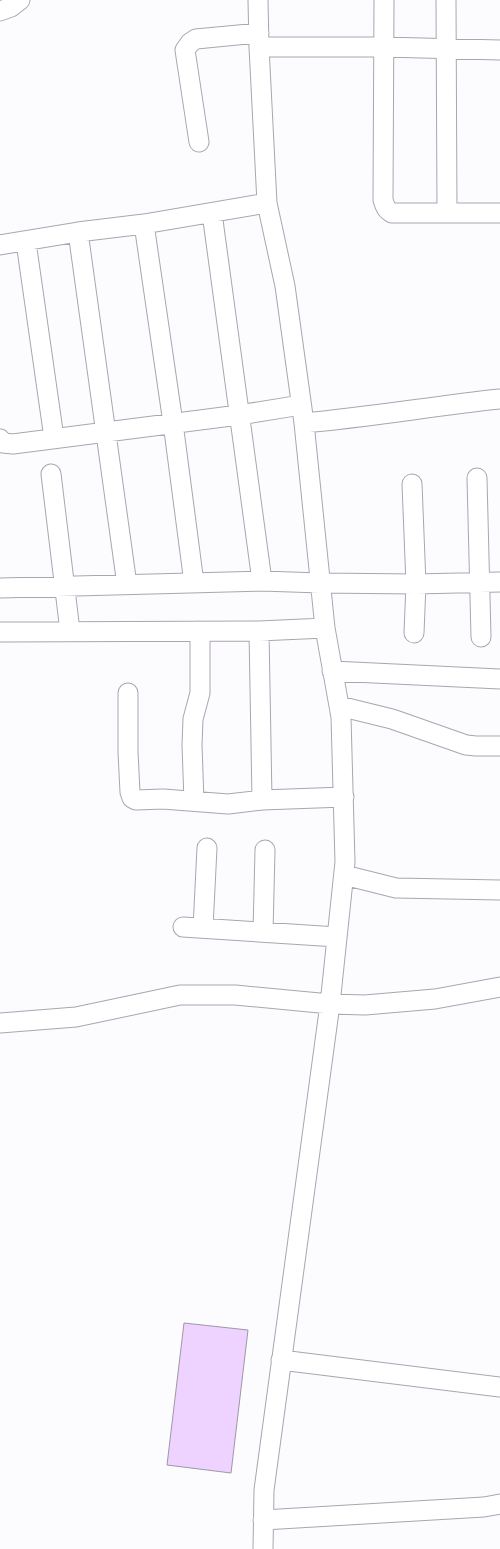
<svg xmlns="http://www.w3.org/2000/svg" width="500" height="1549" font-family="'PT Sans Narrow',sans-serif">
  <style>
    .building { fill: #eed2ff; stroke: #9f98a4 }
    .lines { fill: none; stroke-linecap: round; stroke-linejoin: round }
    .minor-casing { stroke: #aca4b1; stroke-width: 21 }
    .minor { stroke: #fff; stroke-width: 19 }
  </style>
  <rect width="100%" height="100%" fill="#fcfbfe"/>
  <path class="building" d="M184 1323 248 1330 231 1473 167 1465Z"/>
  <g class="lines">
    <g class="minor-casing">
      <path id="minor" d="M258 0 259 47 267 203 285 286 304 423 325 628 341 717 345 862 330 1004 264 1490 263 1549
        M384 0 383 200C385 206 386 210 392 213H500
        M446 0 447 212
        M0 11 11 7 20 0
        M259 47H383L500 50
        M199 142 185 50 190 43 196 39 259 33
        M212 213 262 581
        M144 224 173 423 194 583
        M78 232 127 585
        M26 242 54 438
        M0 245 78 232 144 224 267 203
        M304 423C370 417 434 406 500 399
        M0 439 3 443 13 444 239 415 301 405
        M51 474 70 631
        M477 478 481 637
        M412 484 416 584 414 633
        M0 588 262 581 320 583 416 584 500 582
        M259 631 262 800
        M0 632 259 631 325 628
        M332 671 500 679
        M128 693V752L130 792 132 798 136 800 163 799 228 804 262 800 344 797
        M339 706 392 719 466 745 476 746H500
        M194 801 192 745 193 719 200 693V631
        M344 875 396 888 500 890
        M183 927 337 937
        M203 928 207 848
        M263 932 265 850
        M0 1023 76 1017 180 995H235L330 1004 365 1005 435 999 500 987
        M281 1360 500 1387
        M263 1520 484 1507 500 1504"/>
    </g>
    <use href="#minor" class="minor"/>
  </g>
</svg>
